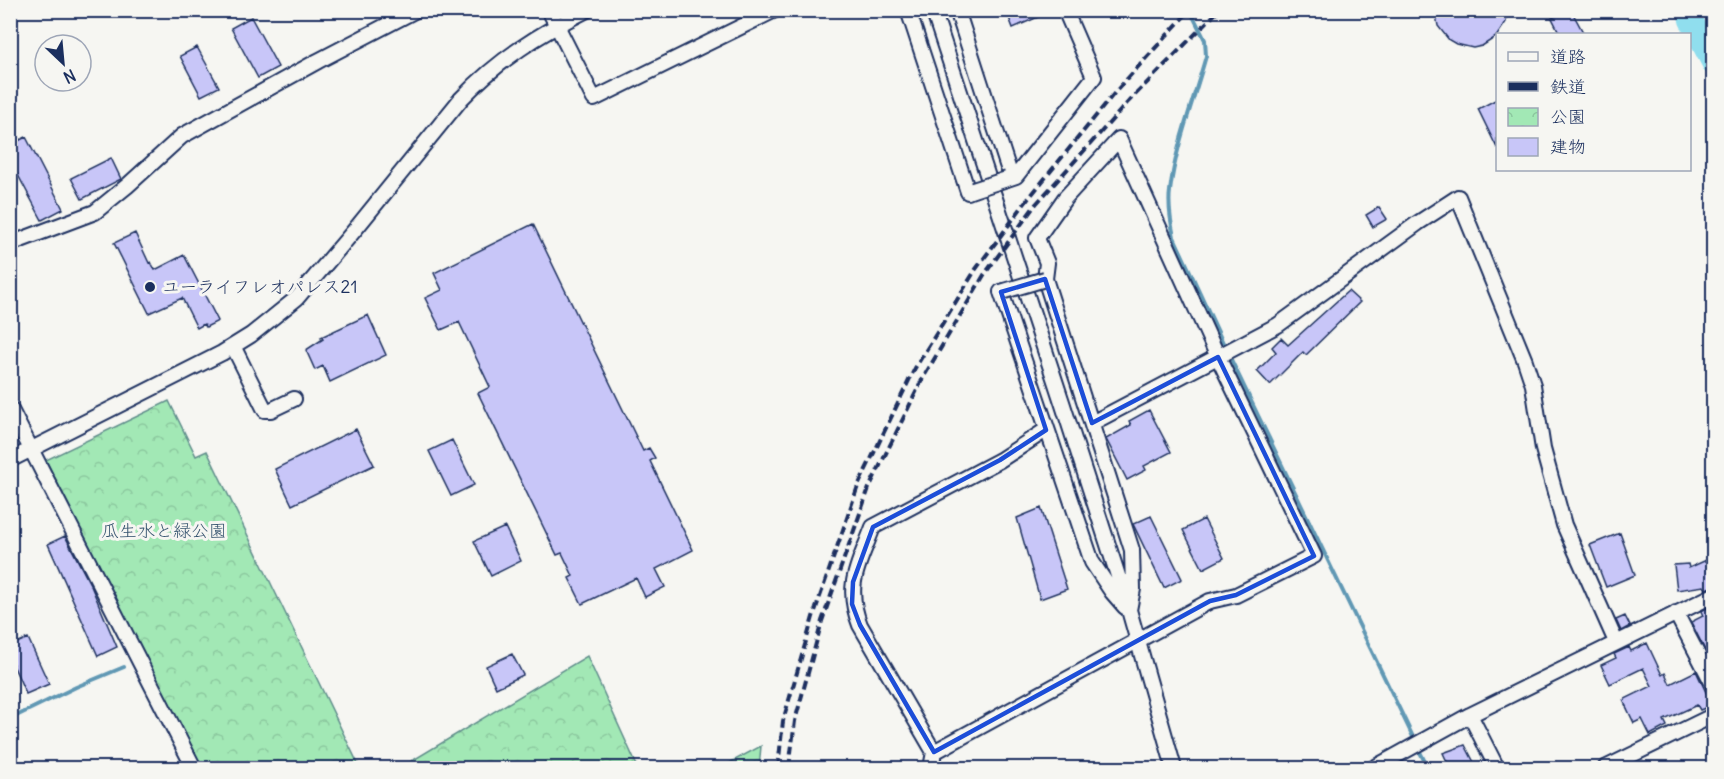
<svg xmlns="http://www.w3.org/2000/svg" width="1724" height="779" font-family="Delius,'Klee One',sans-serif">
  <style>
    .park { fill: url(#park-crowns); stroke: #5e8c8a; stroke-width: 1.5 }
    .lines { fill: none; stroke-linecap: round; stroke-linejoin: round }
    .stream { stroke: #6198b4; stroke-width: 4 }
    .river { stroke: #90deee; stroke-width: 24 }
    .building { fill: #c8c6f8; stroke: #1b2f5e; stroke-width: 1.5 }
    .minor-casing { stroke: #1b2f5e; stroke-width: 18 }
    .minor { stroke: #f6f6f2; stroke-width: 14 }
    .rail { stroke: #1b2f5e; stroke-width: 4; stroke-dasharray: 9 4.5; stroke-linecap: butt }
    .minor-bridge-casing { stroke: #1b2f5e; stroke-width: 18; stroke-linecap: butt }
    .minor-bridge { stroke: #f6f6f2; stroke-width: 14 }
    .marked { fill: none; stroke: #1d4ed8; stroke-width: 4.5; stroke-linejoin: round }
    .poi-dot { fill: #1b2f5e; stroke: #f6f6f2; stroke-width: 2 }
    .labels { text-anchor: middle; stroke-width: 6; stroke-linejoin: round; paint-order: stroke }
    .poi-label { font-size: 18px; fill: #1b2f5e; stroke: #f6f6f2; text-anchor: start }
    .park-label { font-size: 18px; fill: #36546f; stroke: #f6f6f2 }
  </style>
  <defs>
    <pattern id="park-crowns" width="20" height="18" patternUnits="userSpaceOnUse" patternTransform="scale(1.5)"><rect width="20" height="18" fill="#a2e8b5"/><path d="M2 6a3 3 0 1 1 6 0M12 15a3 3 0 1 1 6 0" fill="none" stroke="#8bc79e"/></pattern>
  </defs>
  <rect width="100%" height="100%" fill="#f6f6f2"/>
  <filter id="ink" filterUnits="userSpaceOnUse"><feTurbulence type="fractalNoise" baseFrequency=".0167" numOctaves="2"/><feDisplacementMap in="SourceGraphic" scale="12" xChannelSelector="R" yChannelSelector="G"/><feConvolveMatrix kernelMatrix="1 2 1 2 8 2 1 2 1" color-interpolation-filters="sRGB"/></filter>
  <g filter="url(#ink)">
    <path class="park" d="M169 401 196 456 207 451 360 768H198L46 460Z
      M587 656 638 768H400Z
      M761 746 759 768H720Z"/>
    <g class="lines">
      <path class="stream" d="M1190 10 1205 40 1206 56C1194 99 1175 148 1170 191 1168 206 1171 223 1174 237L1224 345 1415 741
        M10 719 76 687 124 667
        M1418 748 1428 768"/>
      <path class="river" d="M1689 10 1691 20 1714 64"/>
    </g>
    <path class="building" d="M1006 10H1054L1013 28Z
      M1435 10H1508L1506 22 1496 37 1482 46 1473 48 1456 44 1449 40 1438 26Z
      M1568 10H1571L1584 34H1560L1552 18Z
      M251 17 278 67 258 78 231 28Z
      M197 47 219 87 201 96 180 56Z
      M1497 99V148L1478 109Z
      M26 137 63 209 42 220 10 160V145Z
      M111 158 121 179 82 199 71 178Z
      M1379 207 1387 219 1373 227 1366 215Z
      M533 224 643 451 649 448 655 458 650 461 693 550 656 569 665 587 645 597 636 578 582 604 569 578 573 576 562 553 557 555 478 393 490 387 459 322 441 330 425 298 442 290 434 273Z
      M135 233 149 263 151 262 155 270 184 255 218 321 206 327 204 324 197 328 182 298 149 313 114 243Z
      M1348 291 1360 302 1306 355 1303 352 1270 385 1257 371 1276 352 1272 347 1281 338 1288 345Z
      M368 315 386 355 330 382 323 366 315 370 306 350 323 339 321 337Z
      M1149 410 1171 452 1144 466 1146 470 1127 480 1106 439 1131 425 1129 421Z
      M356 429 374 465 292 505 275 469Z
      M452 440 474 485 451 496 429 451Z
      M1041 508 1067 589 1040 599 1017 518Z
      M1151 516 1182 579 1164 588 1133 524Z
      M1204 519 1224 558 1203 569 1183 530Z
      M505 527 521 561 491 576 474 541Z
      M1620 533 1635 575 1606 587 1590 545Z
      M65 536 91 586 117 647 98 656 48 544Z
      M1713 557V586L1706 589 1704 586 1677 590 1674 565 1688 564 1689 568Z
      M1712 606 1713 609V666L1691 622 1703 616 1701 611Z
      M1625 616 1630 626 1621 631 1616 620Z
      M28 638 49 684 26 694 10 658V646Z
      M1647 643 1662 675 1665 673 1670 684 1696 671 1712 705 1700 710 1697 705 1664 720 1667 726 1650 735 1642 719 1634 723 1623 700 1652 686 1643 668 1610 684 1601 665 1616 658 1614 654 1629 647 1631 651Z
      M512 654 523 675 496 688 486 666Z
      M1465 745 1477 768H1450L1443 753Z"/>
    <g class="lines">
      <g class="minor-casing">
        <path id="minor" d="M549 10 594 99 775 10
          M908 10 968 192 973 190
          M933 10 1062 402 1129 610 1174 768
          M957 10 1011 177
          M1007 179 1016 176 1094 77 1065 10
          M10 244 95 212 127 186 182 136 318 61 416 10
          M1001 292 1092 562 1112 592 1125 607
          M233 346 265 410H271L294 399
          M10 408 194 768
          M1092 423 1278 325 1418 223 1458 197 1525 361 1533 385 1543 449 1564 525 1616 642
          M10 460 222 353 251 335 297 298 353 232 461 99C498 60 539 34 587 10
          M1676 613 1714 686
          M1470 715 1497 768
          M934 752 860 625C844 584 859 565 873 527L1000 460 1046 430
          M931 768 934 752 1210 601 1236 595 1314 556 1218 357 1119 139 1065 198 1037 238 1047 263 1045 279 1132 550 1133 589 1129 610
          M1374 768 1470 715 1714 595
          M1605 768 1714 715"/>
      </g>
      <use href="#minor" class="minor"/>
      <path class="rail" d="M778 768 783 721 813 617 858 486 915 368 976 269 1028 199 1117 90 1190 10
        M789 768 795 721 822 621 869 488 923 378 984 275 1036 204 1129 101 1219 10"/>
      <g class="minor-bridge-casing">
        <path id="minor-bridge" d="M973 190 1007 179
          M1001 292 1045 279"/>
      </g>
      <use href="#minor-bridge" class="minor-bridge"/>
    </g>
  </g>
  <path class="marked" d="M1045 279 1092 423 1218 357 1314 556 1236 595 1210 601 934 752 860 625 852 604 853 582 873 527 1000 460 1046 430 1001 292Z"/>
  <circle class="poi-dot" cx="150" cy="287" r="6"/>
  <g class="labels">
    <g class="poi-label">
      <text x="162" y="293">ユーライフレオパレス21</text>
    </g>
    <g class="park-label">
      <text x="164" y="537">瓜生水と緑公園</text>
    </g>
  </g>
  <rect width="1724" height="779" fill="none" stroke="#f6f6f2" stroke-width="36"/>
  <rect x="18" y="18" width="1688" height="743" fill="none" stroke="#1b2f5e" stroke-width="2" filter="url(#ink)"/>
  <rect x="1496" y="33" width="195" height="138" fill="#f6f6f2" stroke="#9ea6b7" stroke-width="1.5"/>
  <rect x="1508" y="52" width="30" height="9" fill="#f6f6f2" stroke="#9ea6b7" stroke-width="1.5"/>
  <text x="1550" y="63" font-size="18" fill="#1b2f5e">道路</text>
  <rect x="1508" y="82" width="30" height="9" fill="#1b2f5e" stroke="#9ea6b7" stroke-width="1.5"/>
  <text x="1550" y="93" font-size="18" fill="#1b2f5e">鉄道</text>
  <rect x="1508" y="108" width="30" height="18" fill="url(#park-crowns)" stroke="#9ea6b7" stroke-width="1.5"/>
  <text x="1550" y="123" font-size="18" fill="#1b2f5e">公園</text>
  <rect x="1508" y="138" width="30" height="18" fill="#c8c6f8" stroke="#9ea6b7" stroke-width="1.5"/>
  <text x="1550" y="153" font-size="18" fill="#1b2f5e">建物</text>
  <g transform="translate(63 63) rotate(154)"><circle r="28" fill="#f6f6f2" stroke="#9ea6b7" stroke-width="1.5"/>
  <path d="M0-4.5L10 22L0 15L-10 22Z" fill="#1b2f5e"/>
  <text y="-9" font-size="16" font-weight="bold" text-anchor="middle" fill="#1b2f5e">N</text>
  </g>
</svg>
